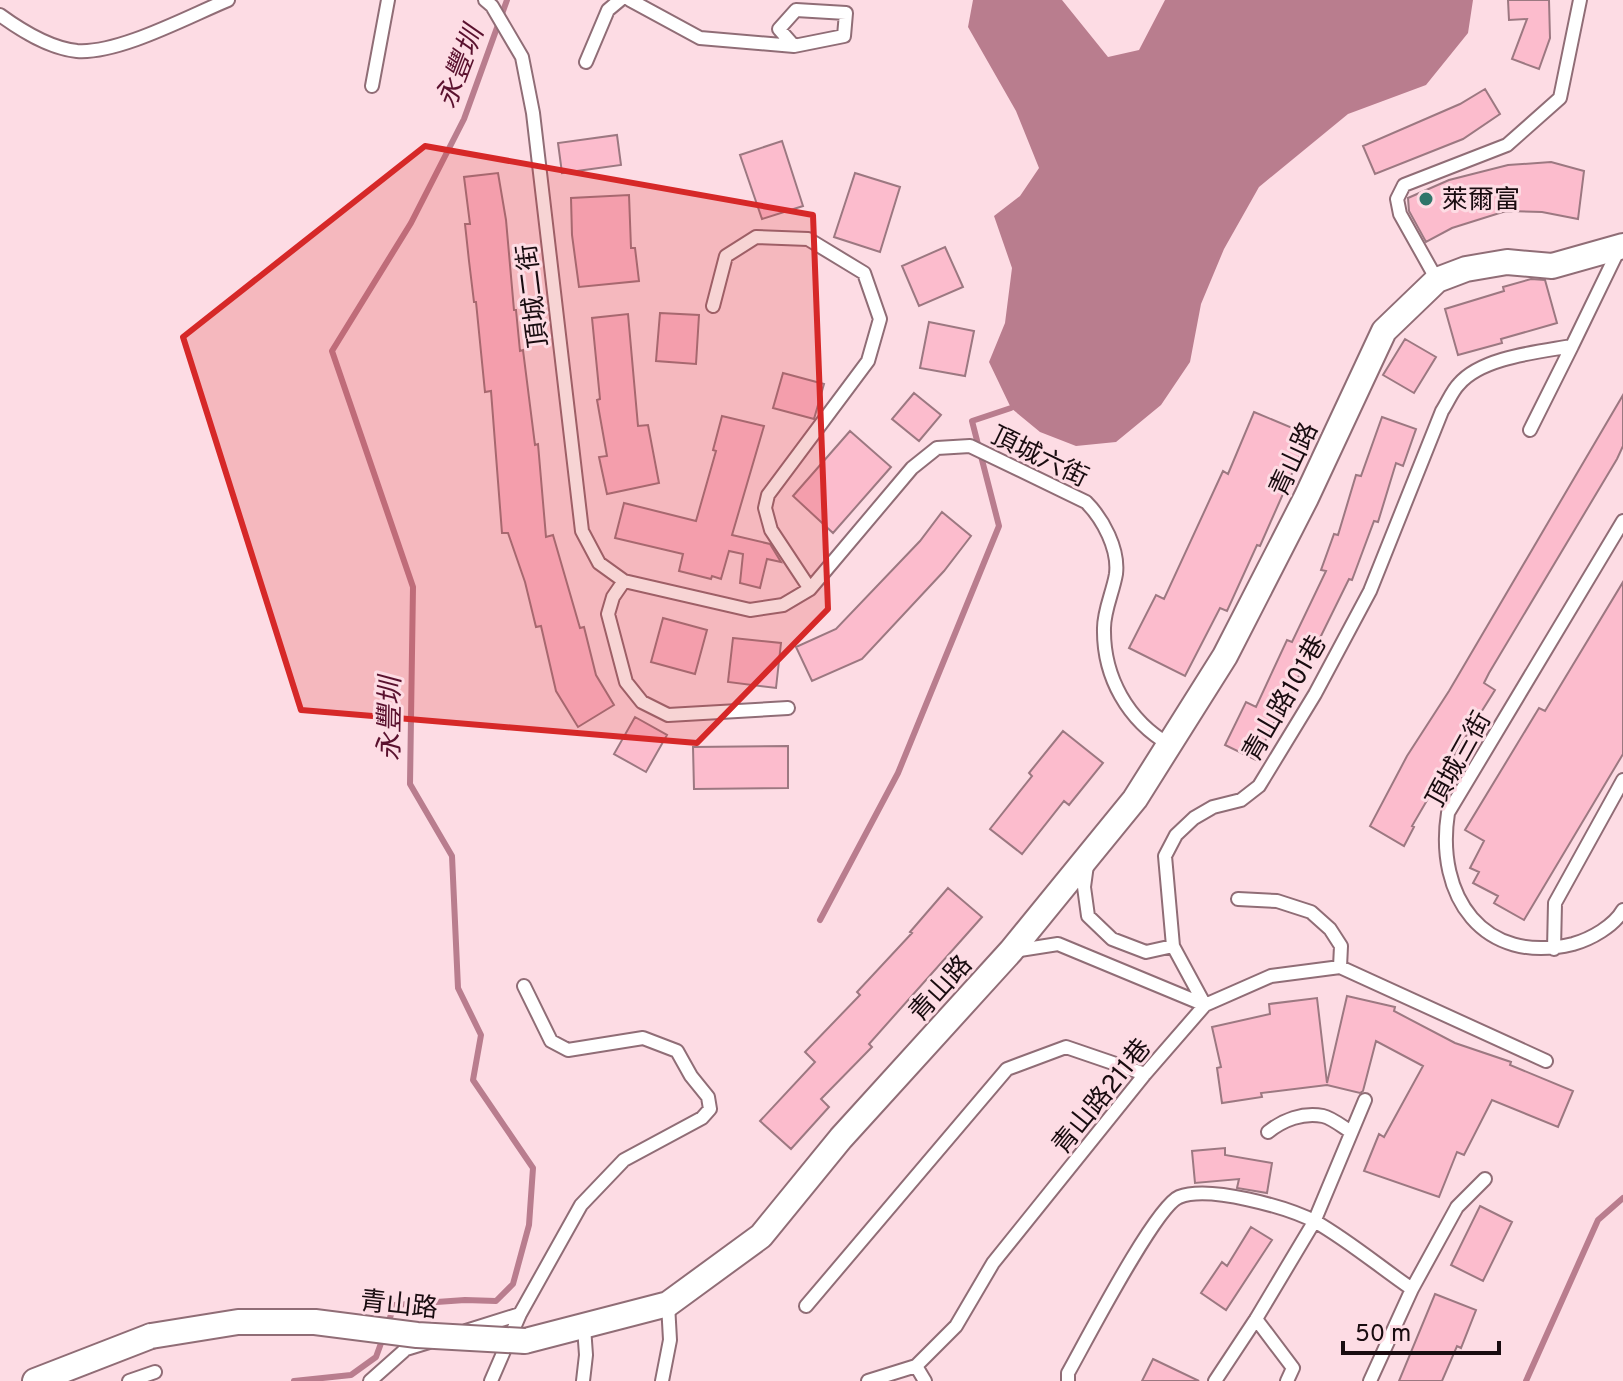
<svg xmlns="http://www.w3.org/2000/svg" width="1623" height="1381" font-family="Overpass,'Noto Sans TC',sans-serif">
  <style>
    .water { fill: #b97d8e }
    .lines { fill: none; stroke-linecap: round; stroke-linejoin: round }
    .stream { stroke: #b97d8e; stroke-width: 6 }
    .building { fill: #fcbccd; stroke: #9c7881; stroke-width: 2 }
    .lane-casing { stroke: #906d76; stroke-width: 16 }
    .street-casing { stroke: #906d76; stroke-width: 28 }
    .lane { stroke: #fff; stroke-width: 12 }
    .street { stroke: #fff; stroke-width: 24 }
    .street-bridge-casing { stroke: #906d76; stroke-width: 28; stroke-linecap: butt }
    .street-bridge { stroke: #fff; stroke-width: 24 }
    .marked { fill: #d62828; fill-opacity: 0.2; stroke: #d62828; stroke-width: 6; stroke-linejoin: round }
    .poi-dot { fill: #30756a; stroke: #fddce4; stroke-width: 3 }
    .labels { text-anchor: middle; stroke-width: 6; stroke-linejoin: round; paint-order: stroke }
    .poi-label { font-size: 26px; fill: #190c10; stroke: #fddce4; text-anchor: start }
    .street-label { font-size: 26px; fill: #190c10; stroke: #fddce4 }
    .water-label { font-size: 28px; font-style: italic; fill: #5a112e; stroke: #fddce4 }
  </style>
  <rect width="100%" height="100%" fill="#fddce4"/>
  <path class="water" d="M973 0H1062L1108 57 1139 50 1165 0H1473L1468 33 1426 85 1348 114 1259 187 1224 249 1201 304 1190 362 1161 405 1116 442 1076 446 1040 432 1011 408 989 362 1005 323 1012 268 994 216 1020 196 1039 168 1016 111 968 27Z"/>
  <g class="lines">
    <path class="stream" d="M820 920 898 773 999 526 972 421 1011 408
      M388 1324 394 1305 465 1300 496 1301 513 1284 529 1225 533 1168 473 1080 481 1035 458 988 452 856 410 784 413 587 332 351 411 223 464 119 507 0
      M294 1381 351 1375 376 1357 384 1335
      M1526 1381 1598 1220 1623 1198"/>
  </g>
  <path class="building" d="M1508 0H1549L1550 38 1539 69 1512 59 1527 19 1509 20Z
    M1485 89 1500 114 1463 139 1375 174 1363 146 1460 104Z
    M617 135 621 165 562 173 558 143Z
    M782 141 803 206 762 219 740 155Z
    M1551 162 1584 171 1578 219 1542 212 1506 211 1452 228 1426 242 1409 211 1408 198 1449 180 1508 165Z
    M498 173 506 220 514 310H516L520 351 523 350 535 445 538 444 546 537 553 535 580 628 584 627 596 675 614 705 578 727 556 691 541 626 536 627 525 582 508 533H502L491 391 485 392 476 302H474L469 261 465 224H470L464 177Z
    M855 173 900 187 880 252 834 237Z
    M629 195 631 248H635L639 281 579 287 572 235 571 198Z
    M945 247 963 287 919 306 902 266Z
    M1531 279 1545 280 1557 323 1501 339 1502 343 1458 355 1445 309 1504 291 1503 287Z
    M660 313 699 315 696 364 656 361Z
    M628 314 638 426 648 425 659 483 607 494 599 457 607 456 597 400 600 399 592 318Z
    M929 322 974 331 965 376 920 368Z
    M1405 339 1436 357 1414 393 1383 375Z
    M783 373 824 384 814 419 773 408Z
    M914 393 941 415 919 441 892 419Z
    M1623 395V446L1617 459 1489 673 1484 683 1495 690 1443 773 1412 826 1414 827 1404 846 1370 826 1407 756 1449 691Z
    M1254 412 1309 435 1260 546 1257 545 1227 611 1220 608 1185 676 1129 648 1156 595 1164 599 1223 471 1228 474Z
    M722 416 764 426 732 535 770 544 781 562 767 559 760 588 740 583 743 554 729 551 721 579 712 576 711 579 679 571 683 554 615 538 624 503 696 521 716 451 713 450Z
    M1382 417 1416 429 1403 466 1396 463 1378 522 1374 521 1352 580 1349 579 1318 642 1315 640 1287 702 1285 700 1256 760 1225 745 1246 702 1256 707 1287 640 1292 642 1326 571 1321 570 1334 534 1338 535 1356 475 1361 476Z
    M850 431 891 467 833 533 793 496Z
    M942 512 971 536 944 571 862 659 812 681 796 647 836 629 920 541Z
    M1623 582V754L1524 920 1494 903 1498 896 1473 883 1479 872 1470 868 1484 841 1465 830 1539 708 1545 711Z
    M663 618 707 630 695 674 651 662Z
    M733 638 781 643 776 688 728 682Z
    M635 717 667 735 646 772 614 754Z
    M1063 731 1103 763 1069 805 1064 801 1022 854 990 829 1032 776 1029 773Z
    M788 746V788L694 789 693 747Z
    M948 888 982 917 869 1044 872 1047 821 1099 829 1107 791 1149 760 1121 815 1062 805 1052 860 995 857 992 912 933 910 932Z
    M1347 996 1395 1007 1394 1011 1455 1043 1511 1062 1510 1065 1573 1091 1558 1127 1492 1100 1464 1155 1457 1152 1439 1197 1364 1171 1379 1134 1384 1137 1423 1066 1376 1041 1363 1091 1360 1093 1327 1085 1261 1093 1262 1097 1222 1103 1217 1068 1221 1067 1212 1027 1270 1014 1269 1004 1317 998 1327 1083Z
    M1225 1148V1155L1272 1163 1267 1193 1237 1188 1239 1179 1195 1183 1192 1151Z
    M1480 1206 1512 1222 1483 1281 1451 1265Z
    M1251 1227 1272 1240 1226 1310 1201 1293 1222 1262 1227 1266Z
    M1435 1294 1476 1310 1461 1348 1457 1346 1442 1381H1399Z
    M1153 1359 1199 1381H1142Z"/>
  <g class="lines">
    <g class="lane-casing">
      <path id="lane" d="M485 0 492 6 522 57 533 113 582 531 599 563 624 581 750 610 783 605 810 589 912 468 937 448 970 446 1086 502C1103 519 1119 549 1116 574 1113 592 1104 610 1104 628 1103 677 1128 721 1170 745
        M630 0 700 38 794 46 844 36 846 13 796 10 779 29 794 46
        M0 15C22 31 49 48 77 51 119 54 189 16 228 0
        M586 62 608 10 620 0
        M372 86 388 0
        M1437 280 1400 214 1397 199 1404 185 1507 145 1560 98 1580 0
        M713 306 726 256 756 237 808 239 864 273 880 319 868 361 768 495 765 508 771 530 810 589
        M1530 430 1572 346
        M1623 521 1448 813C1435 896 1483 966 1573 944 1591 939 1614 926 1623 910
        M624 581 613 597 608 614 626 682 642 702 668 715 788 708
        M1087 865 1084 887 1088 916 1112 939 1146 952 1173 946
        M1238 899 1277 901 1311 912 1330 929 1341 946 1340 967
        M1554 949 1555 903 1623 780
        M1546 1061 1340 967 1271 976 1205 1005 1173 946 1165 856 1176 835 1194 818 1213 807 1241 800 1259 786 1315 694 1370 591 1442 411C1448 402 1452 391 1459 384 1482 357 1539 352 1572 346L1619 249
        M1268 1132C1283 1120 1303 1112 1323 1116 1332 1118 1343 1127 1351 1132
        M806 1306 1007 1069 1066 1047 1145 1074
        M1256 1319 1293 1368 1287 1381
        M466 1331 520 1314
        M129 1381 155 1372
        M370 1381 406 1349 429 1342
        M491 1381 520 1314 581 1205 624 1160 702 1118 710 1109 708 1097 691 1076 677 1051 643 1038 568 1050 551 1041 524 986
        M583 1381 586 1355 584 1327
        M662 1381 670 1340 668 1304
        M868 1381 916 1366
        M925 1381 916 1366 956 1326 993 1263 1145 1074 1205 1005 1058 944 1014 951
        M1068 1381V1373C1085 1343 1155 1207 1179 1197 1209 1185 1287 1207 1316 1222 1349 1241 1380 1267 1412 1289
        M1215 1381 1256 1319 1314 1222 1365 1100
        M1370 1381 1412 1289 1457 1207 1485 1179"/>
    </g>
    <g class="street-casing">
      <path id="street" d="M525 1341 668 1304 761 1236 841 1138 1011 951 1135 799 1225 656 1306 498 1384 331 1437 280 1466 269 1507 262 1552 266 1623 246
        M35 1381 151 1336"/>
    </g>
    <use href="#lane" class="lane"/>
    <use href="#street" class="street"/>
    <g class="street-bridge-casing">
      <path id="street-bridge" d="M151 1336 238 1322H315L417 1335 525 1341"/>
    </g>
    <use href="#street-bridge" class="street-bridge"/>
  </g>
  <path class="marked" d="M425 146 813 215 828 609 697 743 301 710 183 337Z"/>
  <circle class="poi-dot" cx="1426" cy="199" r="8"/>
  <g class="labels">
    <g class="poi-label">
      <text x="1442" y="208">萊爾富</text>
    </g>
    <g class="street-label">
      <text transform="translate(532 296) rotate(-97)" y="9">頂城二街</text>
      <text transform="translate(1040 456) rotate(26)" y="9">頂城六街</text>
      <text transform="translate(1293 459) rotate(-65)" y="9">青山路</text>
      <text transform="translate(1284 698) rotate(-60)" y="9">青山路101巷</text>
      <text transform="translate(1458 759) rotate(-61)" y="9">頂城三街</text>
      <text transform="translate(940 988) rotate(-48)" y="9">青山路</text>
      <text transform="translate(1101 1096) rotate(-51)" y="9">青山路211巷</text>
      <text transform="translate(399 1304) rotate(6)" y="9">青山路</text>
    </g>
    <g class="water-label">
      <text transform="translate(459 67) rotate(-69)" y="10">永豐圳</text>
      <text transform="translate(389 719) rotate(-89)" y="10">永豐圳</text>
    </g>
  </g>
  <path d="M1343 1341v12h156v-12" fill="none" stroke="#190c10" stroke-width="4"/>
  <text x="1355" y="1341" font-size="24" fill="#190c10" stroke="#fddce4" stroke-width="6" paint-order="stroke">50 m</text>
</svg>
